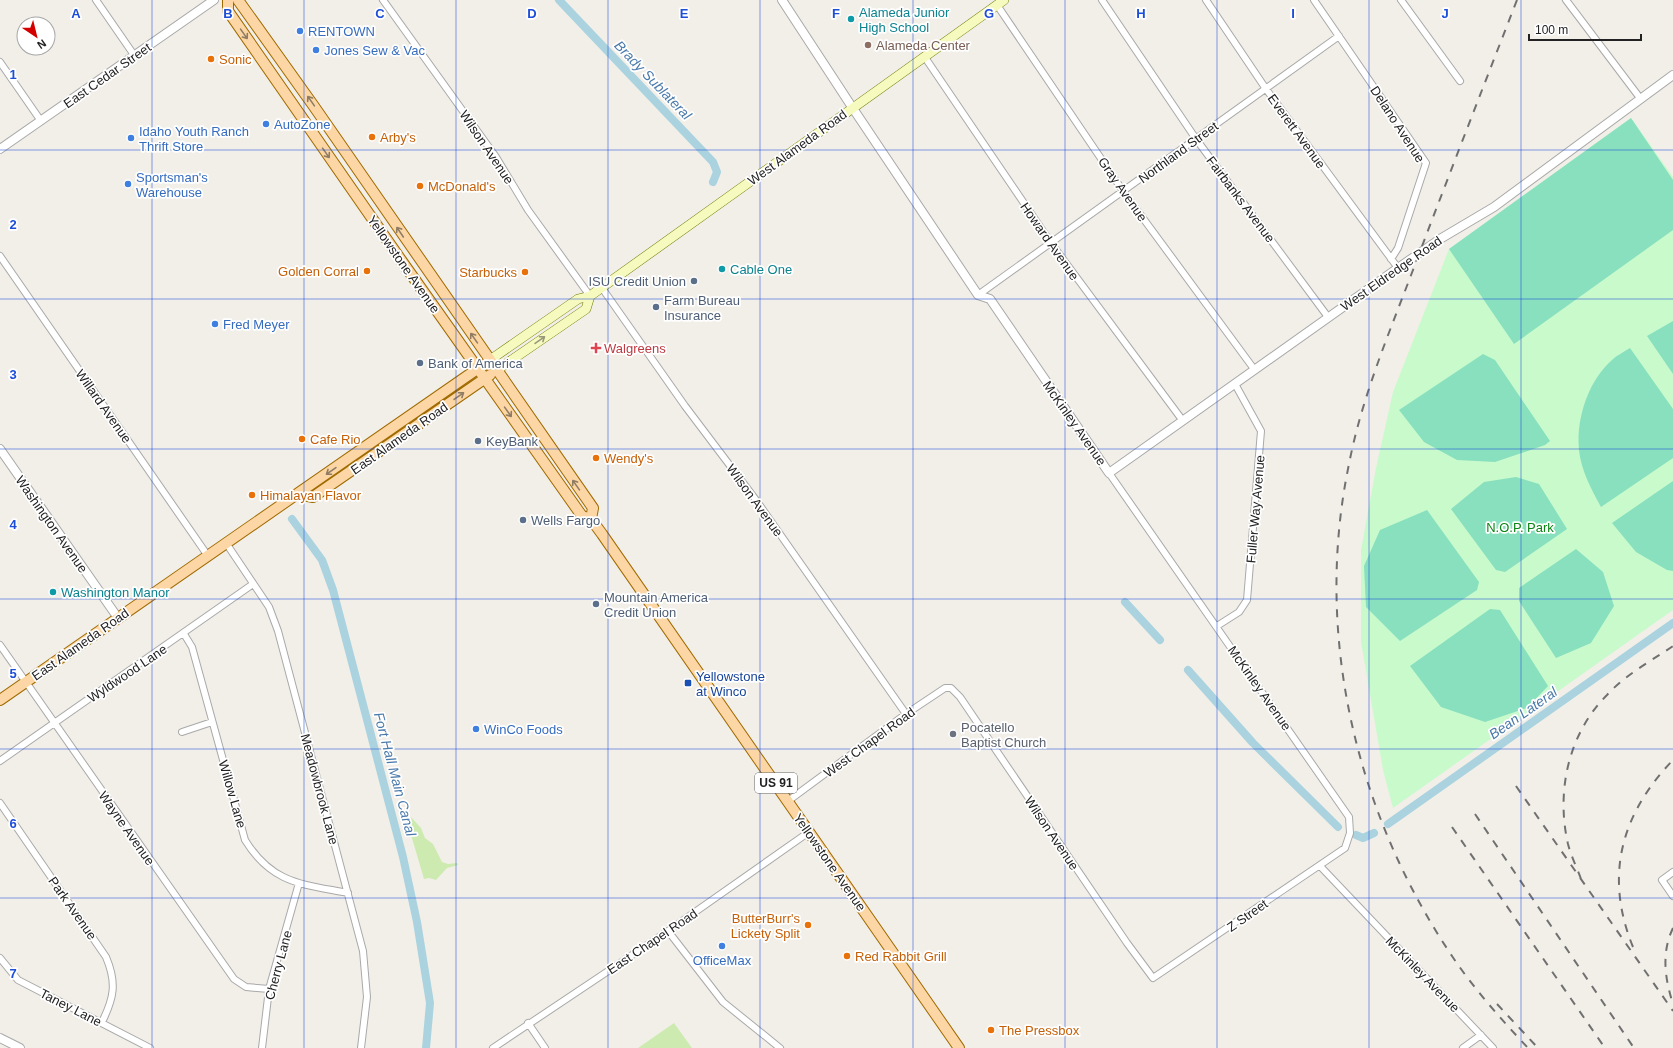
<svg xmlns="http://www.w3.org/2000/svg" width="1673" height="1048" font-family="Arial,sans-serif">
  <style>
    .grass { fill: #cdebb0 }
    .park { fill: #c8facc }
    .pitch { fill: #88e0be }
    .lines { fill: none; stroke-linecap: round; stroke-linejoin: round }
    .canal { stroke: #aad3df; stroke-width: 8 }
    .minor-casing { stroke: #a9a9a9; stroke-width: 8 }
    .tertiary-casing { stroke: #a9a9a9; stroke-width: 10 }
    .secondary-casing { stroke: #707d05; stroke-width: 10 }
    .primary-casing { stroke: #a06b00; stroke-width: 12 }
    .minor { stroke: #fff; stroke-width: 6 }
    .tertiary { stroke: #fff; stroke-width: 8 }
    .secondary { stroke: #f7fabf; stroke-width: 9 }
    .primary { stroke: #fcd6a4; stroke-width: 10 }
    .rail { stroke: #707070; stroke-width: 2; stroke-dasharray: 8 8; stroke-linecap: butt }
    .oneway { stroke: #8f7c63 }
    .oneway2 { stroke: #979978 }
    .grid { fill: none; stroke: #1d4ed8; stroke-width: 1; stroke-opacity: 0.55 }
    .culture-dot { fill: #0f9aa8; stroke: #fff; stroke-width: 1.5 }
    .shop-dot { fill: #3f7fe0; stroke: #fff; stroke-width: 1.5 }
    .education-dot { fill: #8d6e63; stroke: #fff; stroke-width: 1.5 }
    .food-dot { fill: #e8710a; stroke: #fff; stroke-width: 1.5 }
    .service-dot { fill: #5c6f8a; stroke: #fff; stroke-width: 1.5 }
    .health-dot { fill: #e0444e; stroke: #fff; stroke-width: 1.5 }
    .transit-dot { fill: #1a4fb4; stroke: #fff; stroke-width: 1.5 }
    .worship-dot { fill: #6b7280; stroke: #fff; stroke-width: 1.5 }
    .labels { text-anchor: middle; stroke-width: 3.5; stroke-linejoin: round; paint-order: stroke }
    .shield { fill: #fff; stroke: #646464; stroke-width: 1 }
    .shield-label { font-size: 12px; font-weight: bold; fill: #222 }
    .culture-label { font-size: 13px; fill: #0d838f; stroke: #fff; text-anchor: start }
    .shop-label { font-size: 13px; fill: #366cbe; stroke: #fff; text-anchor: start }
    .education-label { font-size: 13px; fill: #785e54; stroke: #fff; text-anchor: start }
    .food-label { font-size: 13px; fill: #c56008; stroke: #fff; text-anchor: start }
    .street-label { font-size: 13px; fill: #222; stroke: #fff }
    .service-label { font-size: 13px; fill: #4e5e75; stroke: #fff; text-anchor: start }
    .health-label { font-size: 13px; fill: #be3a42; stroke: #fff; text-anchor: start }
    .park-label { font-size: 13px; fill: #0c8416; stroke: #fff }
    .transit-label { font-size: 13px; fill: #164399; stroke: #fff; text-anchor: start }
    .worship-label { font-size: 13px; fill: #5b616d; stroke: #fff; text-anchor: start }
    .water-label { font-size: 14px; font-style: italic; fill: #4a7aab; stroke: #fff }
    .grid-label { font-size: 13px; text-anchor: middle; font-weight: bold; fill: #1d4ed8; stroke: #fff; stroke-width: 3.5; stroke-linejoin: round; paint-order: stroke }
  </style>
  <rect width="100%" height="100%" fill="#f2efe9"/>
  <path class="grass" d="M411 817 421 828 425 838 433 844 442 862 448 864 457 863 458 865 447 868 436 880 429 878 424 879 406 818Z
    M674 1023 692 1048H638Z"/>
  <path class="park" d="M1631 118 1673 177V610L1393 808 1383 770 1361 642V550L1376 468 1393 392 1449 249Z"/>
  <path class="pitch" d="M1631 118 1673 180V230L1514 344 1449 249Z
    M1673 321V374L1647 336Z
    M1630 348 1673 409V458L1601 507C1591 489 1581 470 1579 450 1576 419 1588 381 1612 360 1617 355 1624 352 1630 348Z
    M1483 354 1495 360 1550 441 1545 445 1495 462 1457 460 1424 442 1399 410Z
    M1516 477 1539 484 1567 529 1505 572 1496 570 1451 509 1484 482Z
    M1673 481V571L1667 570 1636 552 1612 523Z
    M1427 510 1479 582 1477 590 1400 641 1366 607 1364 566 1380 530Z
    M1576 549 1603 572 1614 606 1591 643 1556 658 1519 601V588Z
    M1490 609 1500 610 1548 686 1527 708 1485 722 1441 707 1410 666Z"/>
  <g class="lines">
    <path class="canal" d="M559 0 713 162 717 172 713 182
      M292 519 322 560 333 590 403 857 417 922 430 1003 426 1048
      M1125 602 1160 640
      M1188 670 1253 743 1338 827
      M1388 824 1673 623
      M1356 835 1363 838 1374 833"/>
    <g class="minor-casing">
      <path id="minor" d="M96 0 134 55
        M383 0 496 157 528 210 590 296
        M1102 0 1196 139 1328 317
        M1206 0 1266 89 1398 268
        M1314 0 1426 163 1398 248 1391 259
        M1401 0 1460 81
        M1566 0 1640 98
        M997 5 1123 191 1254 369
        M924 56 1051 243 1183 421
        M0 62 41 121
        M0 256 208 556
        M602 288 685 406 756 500 906 714
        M978 295 1339 36
        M226 543 269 607 278 631 363 951 367 997 361 1048
        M1217 626 1239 612 1247 600 1261 431 1235 384
        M184 634 192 647 245 840C272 884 302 884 348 893
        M0 645 234 979 246 987 269 989
        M182 732 212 722
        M0 761 253 584
        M788 801 906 714 945 688H951L960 697 1127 943 1153 978 1345 848 1350 833 1349 817 1109 473
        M0 803 106 957C117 983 114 998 102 1022
        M1320 866 1493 1048
        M1673 872 1662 880 1673 896
        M668 931 723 1002 780 1048
        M0 958 18 980 150 1048
        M528 1023 545 1048
        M262 1048 269 989 299 883
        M493 1048 668 931 809 832
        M1463 1048 1481 1035"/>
    </g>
    <g class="tertiary-casing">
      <path id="tertiary" d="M782 0 852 107 978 295 990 299 1109 473 1398 268 1440 239 1494 207 1673 75
        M0 149 214 0
        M0 449 118 618
        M0 1038 20 1048"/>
    </g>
    <g class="secondary-casing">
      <path id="secondary" d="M490 360 578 299 590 296 1004 0
        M497 370 586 309 590 296"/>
    </g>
    <g class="primary-casing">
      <path id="primary" d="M228 0V11L401 260 582 516 591 519 602 534 959 1048
        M238 0 313 105 593 508 591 519
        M298 494 313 497 490 375
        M0 700 483 365"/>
    </g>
    <use href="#minor" class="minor"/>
    <use href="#tertiary" class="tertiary"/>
    <use href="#secondary" class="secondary"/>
    <use href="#primary" class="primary"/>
    <path class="rail" d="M1517 0C1482 90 1447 180 1413 270 1388 336 1361 399 1348 469 1314 638 1357 815 1452 956 1474 989 1501 1019 1528 1048
      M1516 786 1673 1011
      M1475 814 1634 1048
      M1452 827 1605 1048
      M1581 879C1577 868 1571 856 1568 844 1556 792 1568 734 1607 695 1625 675 1651 661 1673 646
      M1673 928C1661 953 1665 979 1673 1004
      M1633 947C1604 876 1621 814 1673 760
      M1497 1004 1538 1048"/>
  </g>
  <defs><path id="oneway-shaft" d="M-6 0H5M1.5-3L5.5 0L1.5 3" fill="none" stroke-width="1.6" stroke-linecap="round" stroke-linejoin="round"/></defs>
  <g class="oneway">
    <use href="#oneway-shaft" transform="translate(244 34) rotate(55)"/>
    <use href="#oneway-shaft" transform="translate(311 101) rotate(-125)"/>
    <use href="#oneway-shaft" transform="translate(326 153) rotate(55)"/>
    <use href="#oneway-shaft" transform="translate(400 232) rotate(-124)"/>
    <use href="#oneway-shaft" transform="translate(474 338) rotate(-125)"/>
    <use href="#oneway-shaft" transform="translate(459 396) rotate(-35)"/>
    <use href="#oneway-shaft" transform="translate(508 412) rotate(55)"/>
    <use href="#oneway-shaft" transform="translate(331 471) rotate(145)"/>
    <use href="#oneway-shaft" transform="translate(576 485) rotate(-125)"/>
  </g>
  <use class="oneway2" href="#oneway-shaft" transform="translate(540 340) rotate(-35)"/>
  <path class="grid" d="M152 0V1048M304 0V1048M456 0V1048M608 0V1048M760 0V1048M913 0V1048M1065 0V1048M1217 0V1048M1369 0V1048M1521 0V1048M0 150H1673M0 299H1673M0 449H1673M0 599H1673M0 749H1673M0 898H1673"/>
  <g class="culture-dot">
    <circle cx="851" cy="19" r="4"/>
    <circle cx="722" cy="269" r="4"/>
    <circle cx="53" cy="592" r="4"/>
  </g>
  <g class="shop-dot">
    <circle cx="300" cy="31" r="4"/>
    <circle cx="316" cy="50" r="4"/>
    <circle cx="266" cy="124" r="4"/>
    <circle cx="131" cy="138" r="4"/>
    <circle cx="128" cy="184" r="4"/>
    <circle cx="215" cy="324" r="4"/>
    <circle cx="476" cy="729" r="4"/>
    <circle cx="722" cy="946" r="4"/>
  </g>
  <circle class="education-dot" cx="868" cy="45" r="4"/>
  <g class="food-dot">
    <circle cx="211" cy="59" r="4"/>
    <circle cx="372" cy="137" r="4"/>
    <circle cx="420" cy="186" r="4"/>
    <circle cx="367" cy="271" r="4"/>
    <circle cx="525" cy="272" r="4"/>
    <circle cx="302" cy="439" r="4"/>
    <circle cx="596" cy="458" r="4"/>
    <circle cx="252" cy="495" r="4"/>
    <circle cx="808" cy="925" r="4"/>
    <circle cx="847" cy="956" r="4"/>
    <circle cx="991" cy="1030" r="4"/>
  </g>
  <g class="service-dot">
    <circle cx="694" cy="281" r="4"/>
    <circle cx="656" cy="307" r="4"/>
    <circle cx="420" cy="363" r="4"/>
    <circle cx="478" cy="441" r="4"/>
    <circle cx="523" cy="520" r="4"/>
    <circle cx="596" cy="604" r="4"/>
  </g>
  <path class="health-dot" d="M594 342h4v4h4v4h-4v4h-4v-4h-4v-4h4z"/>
  <rect class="transit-dot" x="684" y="679" width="8" height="8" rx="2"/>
  <circle class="worship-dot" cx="953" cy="734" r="4"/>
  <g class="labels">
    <rect class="shield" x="755" y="773" width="42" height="20" rx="3"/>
    <g class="shield-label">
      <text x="776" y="787">US 91</text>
    </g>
    <g class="culture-label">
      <text x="859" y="17">Alameda Junior<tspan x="859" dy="15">High School</tspan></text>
      <text x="730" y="274">Cable One</text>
      <text x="61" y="597">Washington Manor</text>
    </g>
    <g class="shop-label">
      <text x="308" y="36">RENTOWN</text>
      <text x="324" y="55">Jones Sew &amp; Vac</text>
      <text x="274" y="129">AutoZone</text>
      <text x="139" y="136">Idaho Youth Ranch<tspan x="139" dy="15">Thrift Store</tspan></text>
      <text x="136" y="182">Sportsman's<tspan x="136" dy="15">Warehouse</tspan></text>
      <text x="223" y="329">Fred Meyer</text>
      <text x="484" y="734">WinCo Foods</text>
      <text x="722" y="965" text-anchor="middle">OfficeMax</text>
    </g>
    <g class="education-label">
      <text x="876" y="50">Alameda Center</text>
    </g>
    <g class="food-label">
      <text x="219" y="64">Sonic</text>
      <text x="380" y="142">Arby's</text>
      <text x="428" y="191">McDonald's</text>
      <text x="359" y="276" text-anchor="end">Golden Corral</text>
      <text x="517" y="277" text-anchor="end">Starbucks</text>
      <text x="310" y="444">Cafe Rio</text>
      <text x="604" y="463">Wendy's</text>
      <text x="260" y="500">Himalayan Flavor</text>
      <text x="800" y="923" text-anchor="end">ButterBurr's<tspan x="800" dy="15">Lickety Split</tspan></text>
      <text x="855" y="961">Red Rabbit Grill</text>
      <text x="999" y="1035">The Pressbox</text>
    </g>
    <g class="street-label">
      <text transform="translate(107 75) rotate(-35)" y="5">East Cedar Street</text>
      <text transform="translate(1398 124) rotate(57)" y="5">Delano Avenue</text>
      <text transform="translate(1297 131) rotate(54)" y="5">Everett Avenue</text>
      <text transform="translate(487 147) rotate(56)" y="5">Wilson Avenue</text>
      <text transform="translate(797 147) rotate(-36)" y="5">West Alameda Road</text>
      <text transform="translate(1178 152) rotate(-36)" y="5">Northland Street</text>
      <text transform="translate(1123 189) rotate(55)" y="5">Gray Avenue</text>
      <text transform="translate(1241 199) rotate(53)" y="5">Fairbanks Avenue</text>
      <text transform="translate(1050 241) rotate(55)" y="5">Howard Avenue</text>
      <text transform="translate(404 264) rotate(55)" y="5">Yellowstone Avenue</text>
      <text transform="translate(1391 273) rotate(-35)" y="5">West Eldredge Road</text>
      <text transform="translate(104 406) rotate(55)" y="5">Willard Avenue</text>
      <text transform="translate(1075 423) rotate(55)" y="5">McKinley Avenue</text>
      <text transform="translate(399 438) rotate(-35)" y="5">East Alameda Road</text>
      <text transform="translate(755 500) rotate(54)" y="5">Wilson Avenue</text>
      <text transform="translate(1255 509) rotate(-85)" y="5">Fuller Way Avenue</text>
      <text transform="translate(52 524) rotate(55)" y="5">Washington Avenue</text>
      <text transform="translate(80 644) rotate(-35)" y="5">East Alameda Road</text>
      <text transform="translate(127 673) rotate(-34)" y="5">Wyldwood Lane</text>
      <text transform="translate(1260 688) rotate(55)" y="5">McKinley Avenue</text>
      <text transform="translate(869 742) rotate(-36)" y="5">West Chapel Road</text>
      <text transform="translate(320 789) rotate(75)" y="5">Meadowbrook Lane</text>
      <text transform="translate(233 794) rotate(74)" y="5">Willow Lane</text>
      <text transform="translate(127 828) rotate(55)" y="5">Wayne Avenue</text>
      <text transform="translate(1052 833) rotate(56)" y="5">Wilson Avenue</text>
      <text transform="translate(830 862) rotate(55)" y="5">Yellowstone Avenue</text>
      <text transform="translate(73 908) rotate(55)" y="5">Park Avenue</text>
      <text transform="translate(1247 915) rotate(-35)" y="5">Z Street</text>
      <text transform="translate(652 941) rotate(-34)" y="5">East Chapel Road</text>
      <text transform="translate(278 965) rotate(-75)" y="5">Cherry Lane</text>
      <text transform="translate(1423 974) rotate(46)" y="5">McKinley Avenue</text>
      <text transform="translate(71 1007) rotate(27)" y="5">Taney Lane</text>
    </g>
    <g class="service-label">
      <text x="686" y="286" text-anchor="end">ISU Credit Union</text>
      <text x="664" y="305">Farm Bureau<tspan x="664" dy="15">Insurance</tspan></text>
      <text x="428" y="368">Bank of America</text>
      <text x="486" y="446">KeyBank</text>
      <text x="531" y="525">Wells Fargo</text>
      <text x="604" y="602">Mountain America<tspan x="604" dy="15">Credit Union</tspan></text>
    </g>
    <g class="health-label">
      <text x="604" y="353">Walgreens</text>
    </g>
    <g class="park-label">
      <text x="1520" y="532">N.O.P. Park</text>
    </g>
    <g class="transit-label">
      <text x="696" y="681">Yellowstone<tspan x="696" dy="15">at Winco</tspan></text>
    </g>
    <g class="worship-label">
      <text x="961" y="732">Pocatello<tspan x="961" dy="15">Baptist Church</tspan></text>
    </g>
    <g class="water-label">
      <text transform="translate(653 80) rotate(46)" y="5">Brady Sublateral</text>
      <text transform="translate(1523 713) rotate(-35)" y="5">Bean Lateral</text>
      <text transform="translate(395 774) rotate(75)" y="5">Fort Hall Main Canal</text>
    </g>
  </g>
  <g class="grid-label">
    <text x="76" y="18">A</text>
    <text x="228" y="18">B</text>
    <text x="380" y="18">C</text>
    <text x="532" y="18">D</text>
    <text x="684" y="18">E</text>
    <text x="836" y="18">F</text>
    <text x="989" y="18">G</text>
    <text x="1141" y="18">H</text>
    <text x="1293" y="18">I</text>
    <text x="1445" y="18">J</text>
    <text x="13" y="79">1</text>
    <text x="13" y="229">2</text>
    <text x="13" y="379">3</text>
    <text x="13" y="529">4</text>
    <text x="13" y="678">5</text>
    <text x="13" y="828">6</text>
    <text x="13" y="978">7</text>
  </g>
  <g transform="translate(36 36) rotate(145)"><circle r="19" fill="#ffffff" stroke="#a7a7a7"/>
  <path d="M0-3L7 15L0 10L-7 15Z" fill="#d40000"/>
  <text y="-6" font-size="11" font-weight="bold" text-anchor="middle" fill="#222222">N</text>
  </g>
  <path d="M1529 34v6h112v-6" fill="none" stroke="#222222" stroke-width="2"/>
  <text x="1535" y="34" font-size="12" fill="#222222" stroke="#ffffff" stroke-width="3" paint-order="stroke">100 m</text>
</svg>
